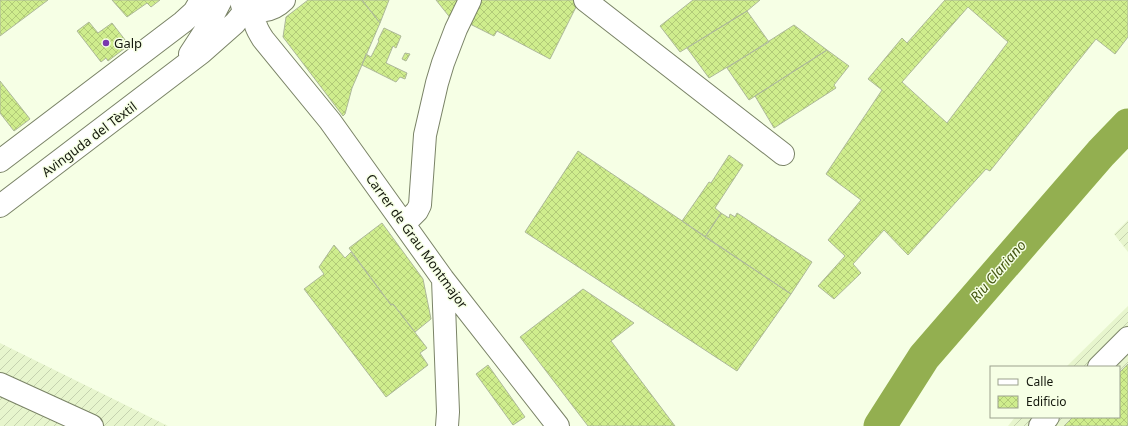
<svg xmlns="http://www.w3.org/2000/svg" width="1128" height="426" font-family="'Noto Sans',sans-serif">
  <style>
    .industrial { fill: url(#industrial-furrows) }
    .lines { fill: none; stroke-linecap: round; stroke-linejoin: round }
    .river { stroke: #93af50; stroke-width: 33 }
    .building { fill: url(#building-cross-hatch); stroke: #adb899; fill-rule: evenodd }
    .minor-casing { stroke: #7a8367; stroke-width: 24 }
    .minor { stroke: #fff; stroke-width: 22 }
    .poi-dot { fill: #7939ae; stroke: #f6ffe5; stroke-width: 1.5 }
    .labels { text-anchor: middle; stroke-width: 3; stroke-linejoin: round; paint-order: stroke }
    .poi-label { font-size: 13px; fill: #13170c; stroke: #f6ffe5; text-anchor: start }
    .street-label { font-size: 13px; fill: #13170c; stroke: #f6ffe5 }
    .water-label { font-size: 14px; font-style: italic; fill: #465813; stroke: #f6ffe5 }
  </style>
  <defs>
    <pattern id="industrial-furrows" width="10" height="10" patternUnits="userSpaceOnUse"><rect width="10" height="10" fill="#e7f5cd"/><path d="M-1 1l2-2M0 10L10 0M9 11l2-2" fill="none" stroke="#c5d1af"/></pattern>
    <pattern id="building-cross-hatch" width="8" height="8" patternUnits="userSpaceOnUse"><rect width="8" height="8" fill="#cfed8d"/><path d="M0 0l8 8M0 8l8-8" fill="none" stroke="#b1ca78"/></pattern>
  </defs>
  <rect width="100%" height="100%" fill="#f6ffe5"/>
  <path class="industrial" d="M1128 220V252L1114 234Z
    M1128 306V426H1008L1015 417H1119V367H1066Z
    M0 343 168 426H0Z"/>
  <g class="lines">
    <path class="river" d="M880 426 924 357 1101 153 1128 125"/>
  </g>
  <path class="building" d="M0 0H48L0 36Z
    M112 0H160L151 7 147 3 127 17Z
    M308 0H362L380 23 352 88 345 114 343 116 283 37 286 17Z
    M362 0H389L380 23Z
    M436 0H463L452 20Z
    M478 0H577L579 1 550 59 497 31 494 36 466 22Z
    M693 0H760L747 11 680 52 660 26Z
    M945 0H1128V37L1115 54 1096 39 990 171 986 169 908 255 884 230 853 264 861 273 834 299 818 286 845 256 828 240 861 200 826 174 882 90 868 79 902 38 907 43ZM968 7 1008 42 947 123 902 82Z
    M747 11 769 42 709 78 687 48Z
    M89 22 98 33 112 23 129 45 108 61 106 58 101 62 77 31Z
    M794 25 827 50 749 100 727 68Z
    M384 28 401 36 396 48 393 46 386 63 407 73 405 79 400 77 396 82 362 65 366 54 371 57 379 41 378 40Z
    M827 50 849 66 834 85 836 88 774 128 755 96Z
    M405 53 410 54 406 61 402 59Z
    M0 81 30 119 14 131 0 113Z
    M578 151 791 294 737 371 525 232Z
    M729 155 743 165 715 208 721 213 705 237 682 221 709 182 711 183Z
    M721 213 729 218 730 214 735 217 737 213 812 262 791 294 705 237Z
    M382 223 423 279 431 319 415 332 393 304 391 305 349 248Z
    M334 245 345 258 351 252 391 305 393 304 427 348 420 353 428 365 386 397 304 289 324 274 319 267Z
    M583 289 634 323 611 341 675 426H588L520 337Z
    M1128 364V426H1064L1073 417H1119V373Z
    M488 365 525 417 513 425 476 374Z"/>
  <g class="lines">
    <g class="minor-casing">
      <path id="minor" d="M585 0 783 154
        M242 5C256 14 272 12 284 0
        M255 11C254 24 256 28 263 39L330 121 443 279 558 426
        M190 54 205 31 221 0
        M0 161 183 22 194 12 201 0
        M0 206 201 53 235 23 247 8
        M404 224 417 211 420 205 425 135 437 83 443 63 456 29 470 0
        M443 279 448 412 447 426
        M1099 367 1128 338
        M0 384 92 426
        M1040 426 1048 417"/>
    </g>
    <use href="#minor" class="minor"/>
  </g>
  <circle class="poi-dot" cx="106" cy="43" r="4"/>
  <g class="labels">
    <g class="poi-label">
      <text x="114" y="48">Galp</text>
    </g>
    <g class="street-label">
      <text transform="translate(89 139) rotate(-37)" y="5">Avinguda del Tèxtil</text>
      <text transform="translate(417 241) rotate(54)" y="5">Carrer de Grau Montmajor</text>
    </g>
    <g class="water-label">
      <text transform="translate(998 271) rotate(-49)" y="5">Riu Clariano</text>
    </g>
  </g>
  <rect x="990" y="366" width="130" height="52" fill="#f6ffe5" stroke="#9ba28e"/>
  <rect x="998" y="379" width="20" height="6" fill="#ffffff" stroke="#9ba28e"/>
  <text x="1026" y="386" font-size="12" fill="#13170c">Calle</text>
  <rect x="998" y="396" width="20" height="12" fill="url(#building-cross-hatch)" stroke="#9ba28e"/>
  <text x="1026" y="406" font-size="12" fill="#13170c">Edificio</text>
</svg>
